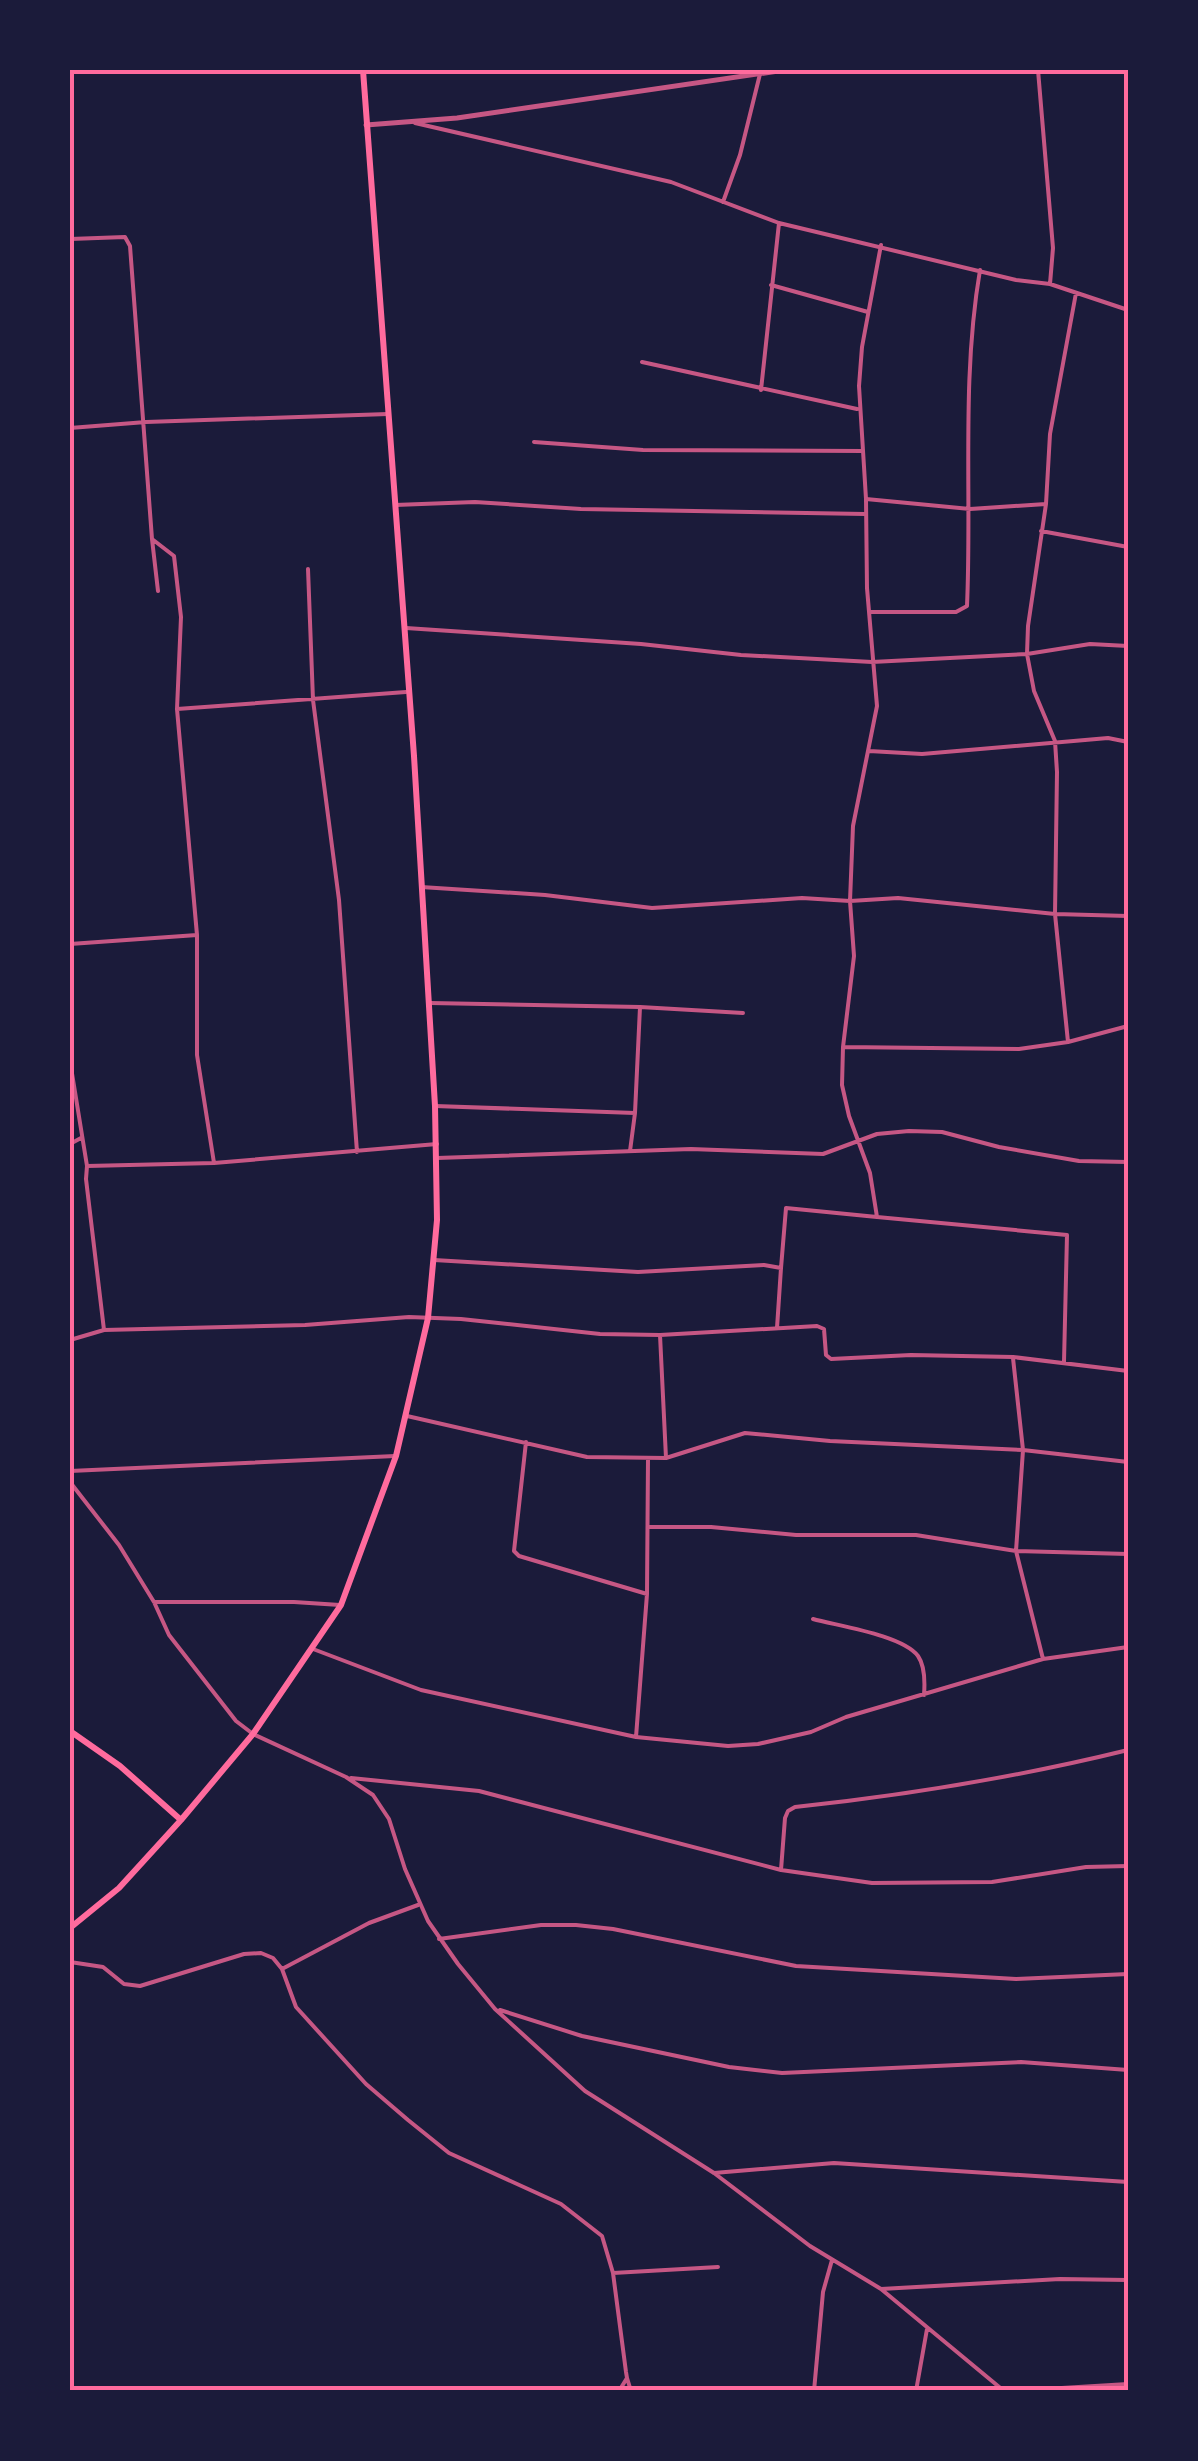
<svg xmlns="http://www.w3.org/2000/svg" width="1198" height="2461" font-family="Signika,sans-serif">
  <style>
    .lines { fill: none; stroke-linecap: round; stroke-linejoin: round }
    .minor { stroke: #c65784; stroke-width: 4 }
    .tertiary { stroke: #c65784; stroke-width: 5 }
    .secondary { stroke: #ff6b9d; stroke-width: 6 }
    .neatline { fill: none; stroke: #ff6b9d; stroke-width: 4 }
  </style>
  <rect width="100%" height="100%" fill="#1b1b3a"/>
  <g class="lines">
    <path class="minor" d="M1038 70 1053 248 1050 284
      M415 123 671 182 779 223 1016 280 1050 284 1128 310
      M723 202 740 155 760 74
      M70 239 125 237 130 246 152 539 174 556 181 617 177 709 197 935 70 944
      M881 245 862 347 859 386 866 499 867 588 877 706 853 826 850 901 854 956 843 1047 842 1085 849 1116 870 1173 877 1217 1067 1235 1064 1362
      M771 285 868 312
      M1076 293 1050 434 1046 504 1028 626 1027 654 1034 691 1055 741 1057 772 1055 914 1068 1042 1128 1026
      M642 362 857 409
      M761 390 779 223
      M70 428 146 422 388 414
      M534 442 643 450 863 451
      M866 499 970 509 1046 504
      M395 505 475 502 581 509 865 514
      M1041 531 1128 547
      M152 539 158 591
      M308 569 313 700 339 900 357 1152
      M871 612H956L967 606C972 494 961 382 980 270
      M406 628 641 644 741 655 872 662 1027 654 1090 644 1128 646
      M177 709 406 692
      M869 751 922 754 1108 738 1128 742
      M421 887 545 895 652 908 802 898 850 901 898 898 1055 914 1128 916
      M197 935V1055L214 1163
      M430 1003 640 1007 635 1113 435 1106
      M640 1007 743 1013
      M843 1047 1019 1049 1068 1042
      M70 1061 87 1166 86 1179 104 1330
      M70 1144 81 1138
      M630 1151 635 1113
      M437 1158 691 1149 823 1154 877 1134 909 1131 942 1132 999 1147 1079 1161 1128 1162
      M87 1166 214 1163 437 1144
      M434 1260 638 1272 764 1265 781 1268 786 1208 877 1217
      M777 1328 781 1268
      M70 1340 104 1330 305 1325 409 1317 461 1319 600 1334 660 1335 817 1326 824 1329 826 1355 831 1359 911 1355 1013 1357 1128 1371
      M1013 1358 1023 1450 1016 1551 1043 1659
      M407 1416 587 1457 666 1458 660 1335
      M526 1442 514 1551 519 1556 647 1594
      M666 1458 745 1433 830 1441 1023 1450 1128 1462
      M70 1471 395 1456
      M70 1482 119 1545 154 1602 169 1635 236 1721 253 1734 346 1777 373 1795 389 1819 405 1869 428 1921 458 1964 495 2009 585 2091 714 2173 810 2246 881 2289 1004 2391
      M648 1527H711L796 1535H916L1016 1551 1128 1554
      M154 1602H294L340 1605
      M813 1619C838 1626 902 1635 918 1656 925 1666 925 1682 924 1695
      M313 1649 421 1690 636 1737 728 1746 758 1744 811 1732 846 1717 1043 1659 1128 1647
      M636 1737 647 1594 648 1459
      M351 1778 479 1791 781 1870 872 1883 992 1882 1086 1867 1128 1866
      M781 1870 785 1818 788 1811 795 1807C908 1795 1018 1777 1128 1750
      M439 1939 541 1925H576L613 1929 796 1966 1016 1979 1128 1974
      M70 1962 103 1967 124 1984 140 1986 244 1954 261 1953 273 1958 282 1969 296 2007 366 2084 408 2120 449 2153 561 2204 602 2236 613 2273 626 2372 627 2378 619 2391
      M282 1969 369 1923 418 1905
      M500 2010 582 2036 729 2067 782 2073 1021 2062 1128 2070
      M714 2173 834 2163 1128 2182
      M613 2273 718 2267
      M881 2289 1060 2279 1128 2280
      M627 2378 631 2391
      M814 2391 823 2292 832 2260
      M916 2391 927 2329
      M1014 2391 1128 2384"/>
    <path class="tertiary" d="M366 125 457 118 785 70"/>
    <path class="secondary" d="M70 1731 120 1766 181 1820
      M70 1928 119 1888 181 1820 253 1734 341 1605 396 1456 428 1318 437 1220 435 1106 414 756 363 70"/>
  </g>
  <rect width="1198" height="2461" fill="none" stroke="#1b1b3a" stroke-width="145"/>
  <rect x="72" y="72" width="1054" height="2316" class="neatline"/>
</svg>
